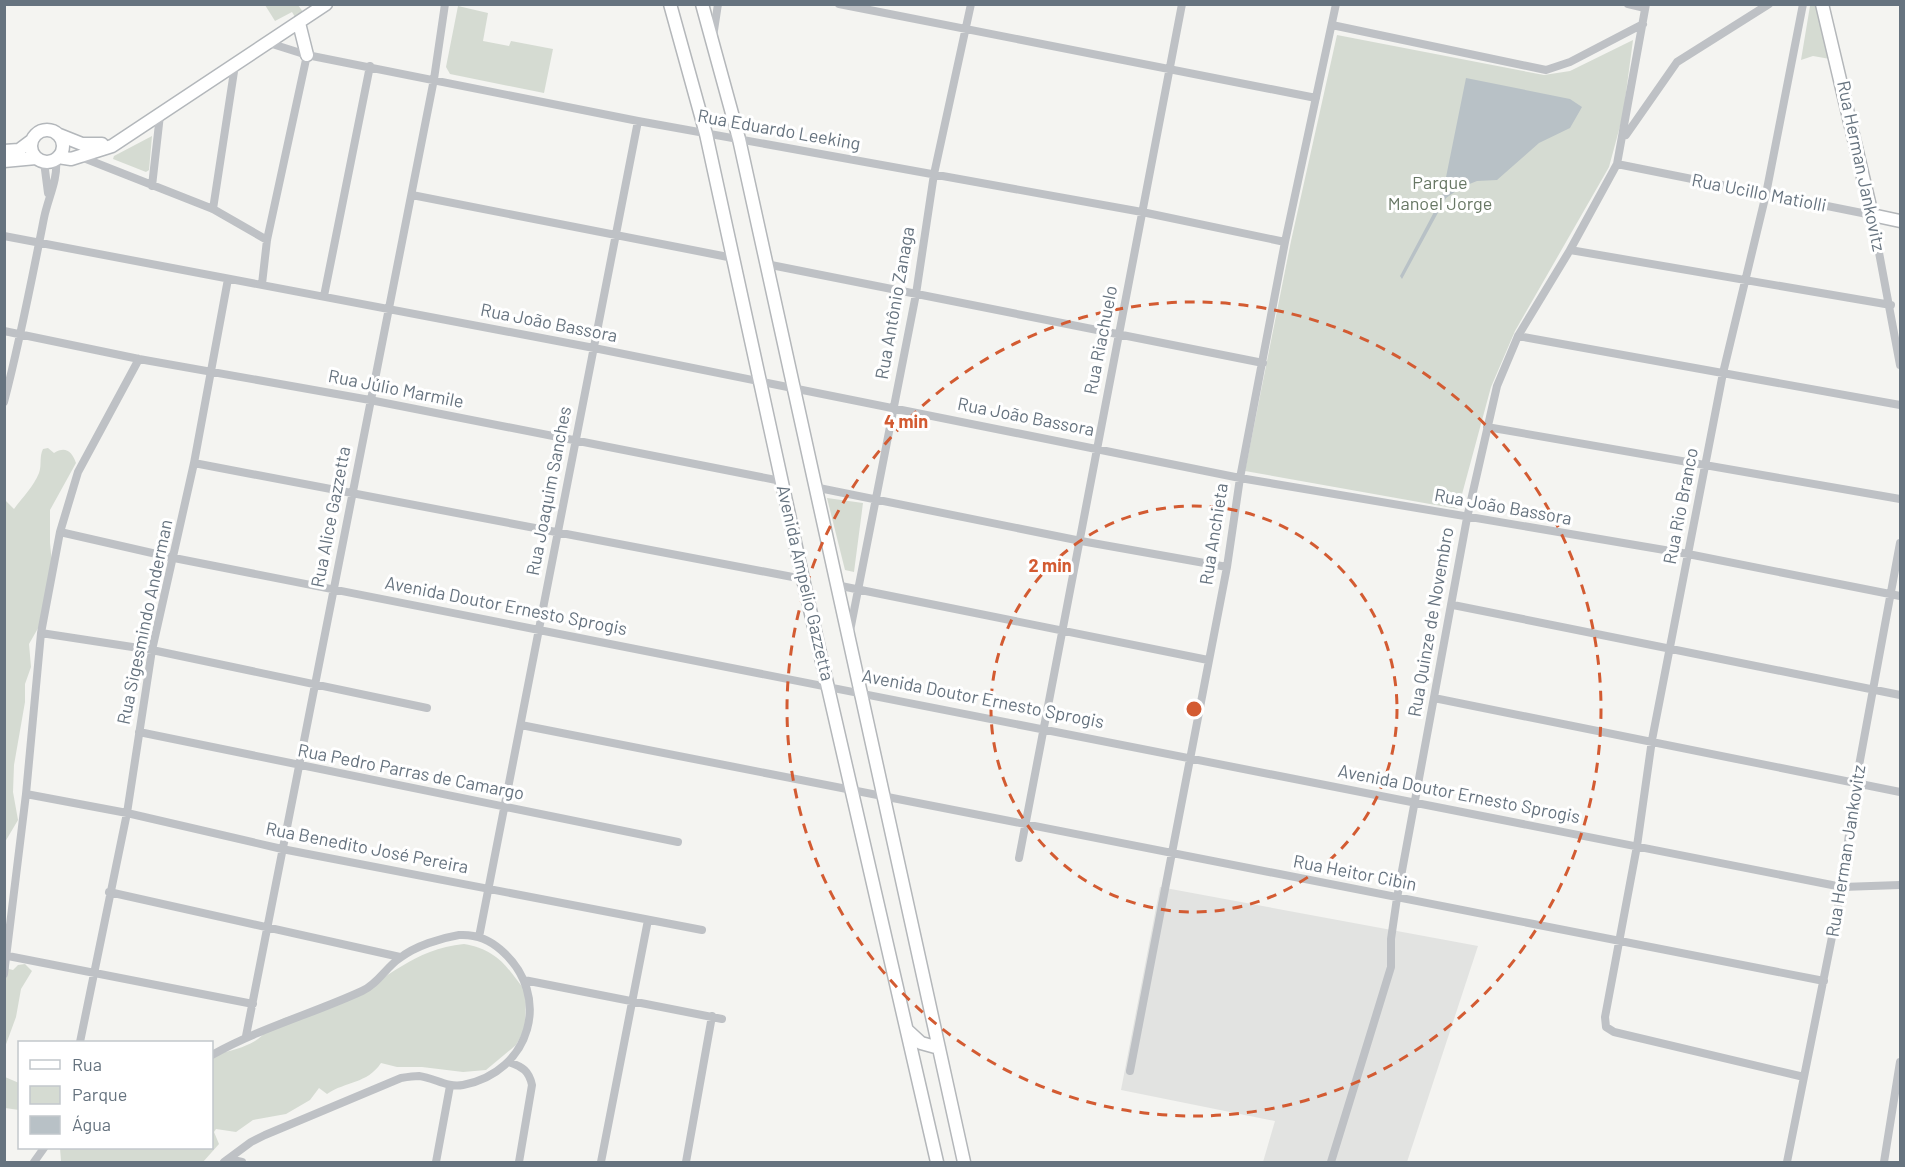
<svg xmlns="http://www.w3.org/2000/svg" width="1905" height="1167" font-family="Barlow,sans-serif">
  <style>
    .built { fill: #e2e3e1 }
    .green { fill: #d5dbd2 }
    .water { fill: #b8c1c6 }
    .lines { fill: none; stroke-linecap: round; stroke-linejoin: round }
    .secondary-casing { stroke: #b3b7bb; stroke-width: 15 }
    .primary-casing { stroke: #b4b7ba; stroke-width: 15 }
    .street { stroke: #bec1c5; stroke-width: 8 }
    .secondary { stroke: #fff; stroke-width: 12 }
    .primary { stroke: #fff; stroke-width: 12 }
    .ring { fill: none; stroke: #d35b32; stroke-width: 3; stroke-dasharray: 10 8 }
    .labels { text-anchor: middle; stroke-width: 6; stroke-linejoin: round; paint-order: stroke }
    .street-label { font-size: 18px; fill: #66737f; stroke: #fff }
    .park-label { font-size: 18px; fill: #677764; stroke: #fff }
    .centre { fill: #d35b32; stroke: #fff; stroke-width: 3 }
    .ring-label { font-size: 18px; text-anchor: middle; font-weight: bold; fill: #d35b32; stroke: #fff; stroke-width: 6; stroke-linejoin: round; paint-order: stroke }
  </style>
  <rect width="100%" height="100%" fill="#f4f4f1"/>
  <path class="built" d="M1160 887 1478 946 1407 1162H1263L1275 1121 1121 1090Z"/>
  <path class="green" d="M265 5H298L303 12 295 17 292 12 275 21Z
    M1819 5 1830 59 1813 56 1801 60 1810 6Z
    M458 6 488 13 483 41 509 46 511 41 553 49 544 93 450 74 446 67Z
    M1337 35 1544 75 1570 71 1633 40 1623 115 1609 167 1515 331 1491 387 1458 509 1245 471 1291 241Z
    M152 136 149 170 146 172 113 159 114 156Z
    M48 448 54 453C65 446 72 451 76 463L50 510V543L53 575 45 616 29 644 31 667 25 684V702L14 765 13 792 18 820 5 842V500L14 509C22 498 34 486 39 473 42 465 39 457 43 449Z
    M827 498 863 503 854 572 845 570Z
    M464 944C498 950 507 967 526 992L525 1029 516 1045 486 1070 463 1072 422 1067H397L381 1063C367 1084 346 1081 327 1094L319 1088 310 1100 286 1114 253 1120 236 1132 216 1129 214 1132 219 1144 203 1162 61 1161 60 1148H212V1060L216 1054C230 1051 243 1048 255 1041 265 1035 273 1022 284 1018 304 1011 327 1011 346 1001 388 979 413 949 464 944Z
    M5 949 9 969 13 970 18 965 25 964 32 971 21 989 16 1017 5 1047Z
    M5 1077 19 1083V1110L5 1108Z"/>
  <path class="water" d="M1466 78 1570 99 1582 107 1570 128 1539 143 1497 180 1477 181 1462 187 1446 198 1402 279 1400 276 1442 197Z"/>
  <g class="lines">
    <g class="secondary-casing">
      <path id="secondary" d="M299 23 307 55
        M31 146a16 16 0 1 1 32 0a16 16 0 1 1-32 0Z
        M57 134 82 144H102
        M4 151 19 150 31 141
        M58 157 71 159 112 146 326 4
        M4 161 36 158"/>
    </g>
    <g class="primary-casing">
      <path id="primary" d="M670 4 706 134 803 579 937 1162
        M702 4 739 139 964 1162
        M1822 4 1872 215 1900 221
        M908 1031 921 1043 939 1048"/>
    </g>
    <path class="street" d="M839 4 1316 98
      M1628 4 1645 8
      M1803 4 1766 194 1723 373 1652 740 1637 846 1605 1017 1606 1027 1614 1032 1804 1077
      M1332 25 1546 70 1570 62 1643 24
      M713 37 718 4
      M269 43 307 55 638 121 1142 212 1285 242
      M1626 135 1677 62 1769 4
      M81 157 213 209 267 240
      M44 162 48 193
      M1617 164 1872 215 1900 365
      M152 186 160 115
      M412 195 733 258
      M213 209 235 65
      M4 236 594 348 1240 478 1688 554 1900 596
      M1570 250 1891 305
      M766 264 1263 363
      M262 284 267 240 307 55
      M324 296 370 66
      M4 331 139 359 370 400 781 481
      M1518 336 1900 405
      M4 402C20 341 32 279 44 218 48 198 58 180 56 160
      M1487 427 1900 499
      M194 463 803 579
      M814 487 1081 541 1227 567
      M60 532 174 558 1842 887 1900 885
      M836 585 1208 660
      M1453 605 1900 695
      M850 631 916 294 934 174 971 4
      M41 633 152 650 427 708
      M1434 698 1900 792
      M521 725 1824 981
      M139 732 678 842
      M26 794 127 813 282 849 702 930
      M1019 858 1182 4
      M109 892 400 957
      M479 937 638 121
      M8 956 253 1004
      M4 974 26 794 41 633 60 532 78 472 139 359
      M524 980 722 1019
      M246 1036 434 79 445 4
      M80 1042 127 813 152 650 194 463 228 279
      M212 1055C260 1028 312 1014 362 991 378 984 386 967 400 958 415 946 441 938 459 935 475 934 490 940 501 950 553 995 531 1072 463 1085 447 1088 435 1078 419 1076 413 1076 407 1077 401 1078L265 1135 251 1142 224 1162
      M509 1062C523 1067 529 1071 532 1085L519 1162
      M1130 1071 1227 567 1240 478 1285 242 1336 4
      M229 1159 242 1162
      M34 1162 44 1148
      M436 1162 450 1086
      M601 1162 648 920
      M686 1162 712 1016
      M1331 1162 1391 967V939L1397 898 1467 518 1497 386 1518 336 1570 250 1617 164 1646 4
      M1787 1162 1842 887 1856 782 1900 543
      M1884 1162 1900 1062"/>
    <use href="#secondary" class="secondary"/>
    <use href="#primary" class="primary"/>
  </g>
  <g class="ring">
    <circle cx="1194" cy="709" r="203"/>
    <circle cx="1194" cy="709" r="407"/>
  </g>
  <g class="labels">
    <g class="street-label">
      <text transform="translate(779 130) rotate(10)" y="6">Rua Eduardo Leeking</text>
      <text transform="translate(1861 166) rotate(78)" y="6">Rua Herman Jankovitz</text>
      <text transform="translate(1759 193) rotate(11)" y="6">Rua Ucillo Matiolli</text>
      <text transform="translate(895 303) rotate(-80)" y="6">Rua Antônio Zanaga</text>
      <text transform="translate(549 323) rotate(11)" y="6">Rua João Bassora</text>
      <text transform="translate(1101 340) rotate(-79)" y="6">Rua Riachuelo</text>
      <text transform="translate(396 389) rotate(11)" y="6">Rua Júlio Marmile</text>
      <text transform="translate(1026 417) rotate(11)" y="6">Rua João Bassora</text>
      <text transform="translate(549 491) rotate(-79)" y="6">Rua Joaquim Sanches</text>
      <text transform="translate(1681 506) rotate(-79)" y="6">Rua Rio Branco</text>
      <text transform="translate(1503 507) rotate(10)" y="6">Rua João Bassora</text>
      <text transform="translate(331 517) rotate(-79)" y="6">Rua Alice Gazzetta</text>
      <text transform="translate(1214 534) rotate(-81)" y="6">Rua Anchieta</text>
      <text transform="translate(805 583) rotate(77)" y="6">Avenida Ampelio Gazzetta</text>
      <text transform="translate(506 606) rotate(11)" y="6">Avenida Doutor Ernesto Sprogis</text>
      <text transform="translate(145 622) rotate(-78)" y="6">Rua Sigesmindo Anderman</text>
      <text transform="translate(1431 622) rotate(-80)" y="6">Rua Quinze de Novembro</text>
      <text transform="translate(983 699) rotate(11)" y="6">Avenida Doutor Ernesto Sprogis</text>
      <text transform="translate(411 772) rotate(11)" y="6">Rua Pedro Parras de Camargo</text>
      <text transform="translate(1459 794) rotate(11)" y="6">Avenida Doutor Ernesto Sprogis</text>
      <text transform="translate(367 848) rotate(11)" y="6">Rua Benedito José Pereira</text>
      <text transform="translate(1846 851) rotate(-81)" y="6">Rua Herman Jankovitz</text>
      <text transform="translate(1355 873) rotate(11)" y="6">Rua Heitor Cibin</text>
    </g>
    <g class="park-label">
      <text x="1440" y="189">Parque<tspan x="1440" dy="21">Manoel Jorge</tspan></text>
    </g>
  </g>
  <circle cx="1194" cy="709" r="9" class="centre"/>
  <g class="ring-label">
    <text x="906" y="428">4 min</text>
    <text x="1050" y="572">2 min</text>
  </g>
  <rect width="1905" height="1167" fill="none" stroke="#66737f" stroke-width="12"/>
  <rect x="18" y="1041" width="195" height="108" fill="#ffffff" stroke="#c2c7cc" stroke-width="1.5"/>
  <rect x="30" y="1060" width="30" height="9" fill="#ffffff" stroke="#c2c7cc" stroke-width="1.5"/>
  <text x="72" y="1071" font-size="18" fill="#66737f">Rua</text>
  <rect x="30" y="1086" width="30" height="18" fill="#d5dbd2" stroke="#c2c7cc" stroke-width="1.5"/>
  <text x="72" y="1101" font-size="18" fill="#66737f">Parque</text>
  <rect x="30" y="1116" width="30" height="18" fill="#b8c1c6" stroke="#c2c7cc" stroke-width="1.5"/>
  <text x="72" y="1131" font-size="18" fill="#66737f">Água</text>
</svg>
